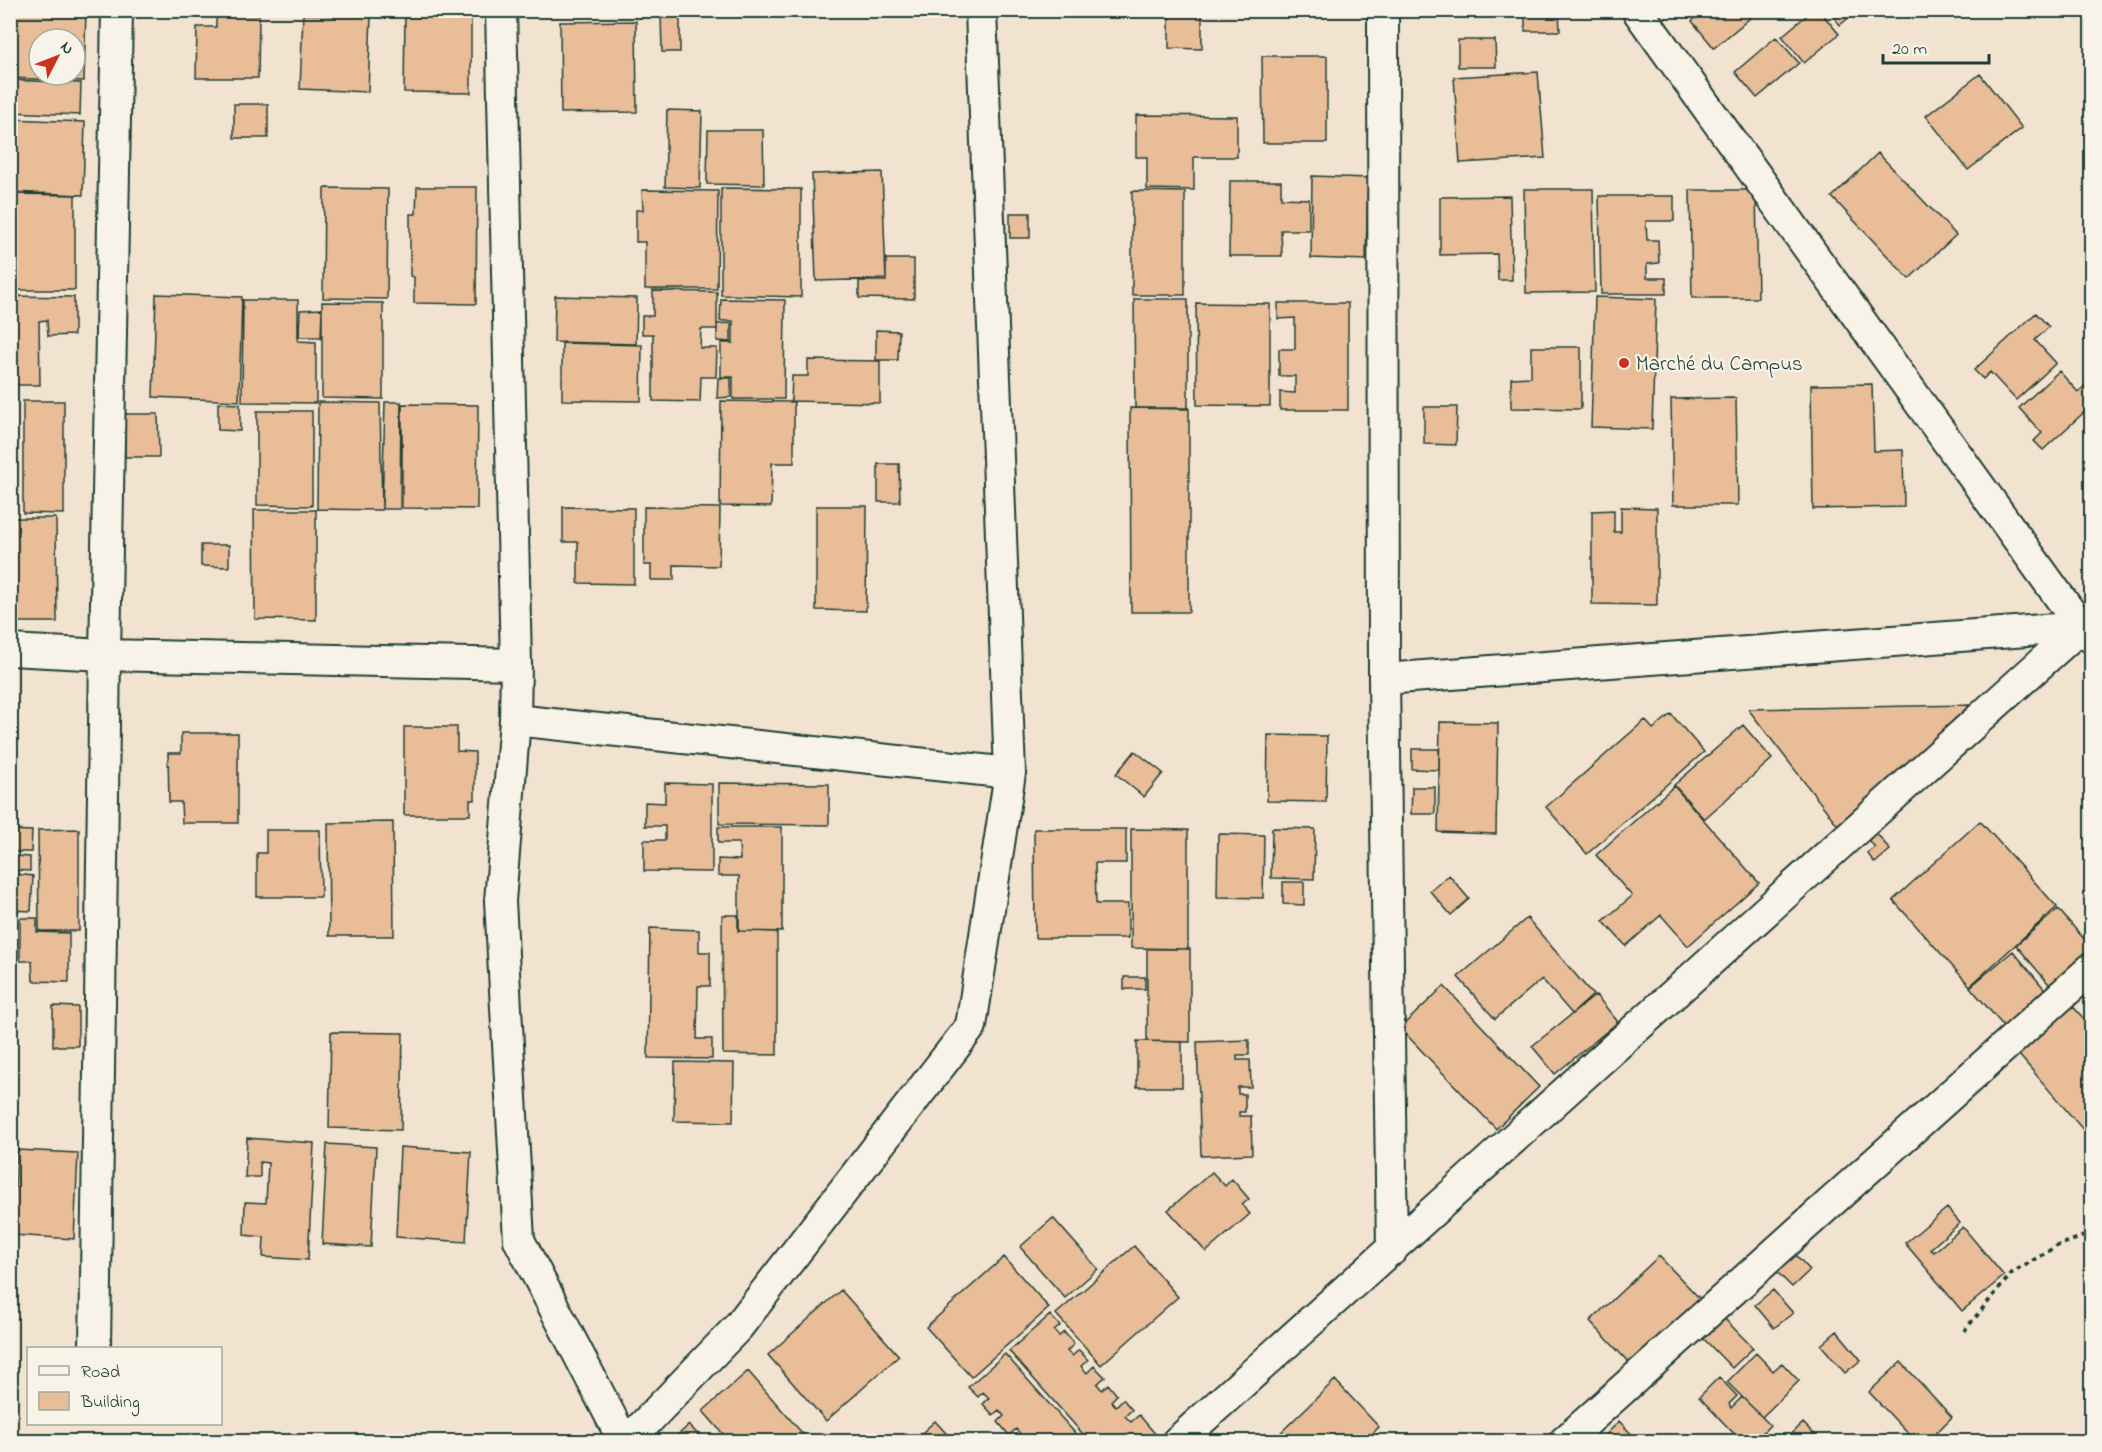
<svg xmlns="http://www.w3.org/2000/svg" width="2102" height="1452" font-family="'Indie Flower',sans-serif">
  <style>
    .building { fill: #e8bd98; stroke: #1f3d34; stroke-width: 1.5; fill-rule: evenodd }
    .lines { fill: none; stroke-linecap: round; stroke-linejoin: round }
    .street-casing { stroke: #1f3d34; stroke-width: 34 }
    .path { stroke: #1f3d34; stroke-width: 4; stroke-dasharray: 4.5 4.5; stroke-linecap: butt }
    .street { stroke: #f7f3e8; stroke-width: 30 }
    .poi-dot { fill: #c8321e; stroke: #f7f3e8; stroke-width: 2 }
    .labels { text-anchor: middle; stroke-width: 4.5; stroke-linejoin: round; paint-order: stroke }
    .poi-label { font-size: 21px; fill: #1f3d34; stroke: #f7f3e8; text-anchor: start }
  </style>
  <rect width="100%" height="100%" fill="#f2e3d0"/>
  <filter id="ink" filterUnits="userSpaceOnUse"><feTurbulence type="fractalNoise" baseFrequency=".0167" numOctaves="2"/><feDisplacementMap in="SourceGraphic" scale="12" xChannelSelector="R" yChannelSelector="G"/><feConvolveMatrix kernelMatrix="1 2 1 2 8 2 1 2 1" color-interpolation-filters="sRGB"/></filter>
  <g filter="url(#ink)">
    <path class="building" d="M10 10H86L84 81 10 78ZM39 39H75V75H39Z
      M1169 10H1202V49L1169 48Z
      M1539 10H1559L1560 31H1525V12Z
      M1705 10H1754L1756 13 1714 48 1692 21Z
      M1813 10H1819L1839 34 1804 63 1782 36Z
      M1828 10H1858L1840 25Z
      M405 12 471 13V93L404 92Z
      M303 14 371 16 368 92 300 89Z
      M661 14H680V52H662Z
      M216 15H259L258 78H196L197 27H216Z
      M636 21 637 112 561 113 560 22Z
      M1776 37 1799 63 1757 98 1735 72Z
      M1458 40H1495L1496 67H1458Z
      M1262 56H1327V143H1263Z
      M1538 72 1545 158 1460 163 1454 77Z
      M1980 74 2022 128 1968 170 1926 116Z
      M10 80 81 83 80 115 10 112Z
      M234 104H268V138H234Z
      M667 110 702 111 700 188 665 187Z
      M1136 115 1237 116V157H1194V190L1147 189V157H1136Z
      M10 119 85 122 83 195 10 192Z
      M708 130H763L764 185 707 184Z
      M1878 153 1956 235 1909 279 1832 197Z
      M882 172 886 279 816 281 812 174Z
      M1312 176 1368 178 1366 260 1311 258Z
      M1230 181H1281V198L1309 199V230H1281L1282 256H1229Z
      M417 187H477L476 304 414 303V277L410 276V214H416Z
      M324 188 388 189 387 299 323 298Z
      M721 188 801 189V297L721 295Z
      M1524 189H1593L1595 292 1526 293Z
      M642 190 718 191 717 289H645V242H636V210H643Z
      M1690 190H1756L1758 298H1692Z
      M1132 191 1185 192V295H1132Z
      M10 194 75 195V290H10Z
      M1510 196 1512 280H1498L1497 254 1440 255V197Z
      M1599 196H1674V221H1646L1647 240H1658L1659 263 1647 264V278H1666V294H1601Z
      M1010 213H1030V238H1010Z
      M886 259H914V299L859 298V281H886Z
      M653 291 717 292V329H701L700 348H717L716 377H701L700 402 653 401V334H642V316H653Z
      M156 294 242 297 239 401 153 397Z
      M10 296 74 297V335L48 336 47 320 39 321 40 385H14L15 406H10Z
      M555 296 637 298 636 344 554 342Z
      M1595 297 1656 299 1652 429 1591 427Z
      M721 299 785 300 784 399H733V377H721V343H733V321H720Z
      M1134 299H1188V408H1135Z
      M243 300H298V341L316 342V403L242 402Z
      M322 302 383 303V399L322 398Z
      M1196 303 1270 304V406L1197 405Z
      M1278 303H1348V410H1280V392L1295 393V376H1279V349H1295V318L1278 319Z
      M322 309 321 337H299L300 310Z
      M2036 313 2049 327 2035 340 2056 363 2016 400 1990 372 1983 379 1974 370Z
      M731 323V342L717 341V324Z
      M876 330 899 331 898 360H876Z
      M562 343 642 345 641 401 562 400Z
      M1531 347H1581V409L1511 408V378L1531 377Z
      M808 360 880 361V403L791 401 792 376H808Z
      M2059 371 2078 392 2092 380V405L2043 450 2034 441 2042 433 2019 408Z
      M718 378H731V397L717 398Z
      M1872 384 1874 451 1903 450 1904 507 1813 509 1811 385Z
      M1736 398 1738 505H1673L1671 399Z
      M23 401H64V514L23 513Z
      M721 401 794 402V463H772L771 507 720 506Z
      M318 402 380 403 382 510 317 509Z
      M385 402H401L400 509H382Z
      M218 403 240 404V431L218 430Z
      M402 404 478 405 477 509 402 508Z
      M1424 407H1457L1456 445 1424 444Z
      M1130 408 1189 409V612H1131Z
      M257 411H312V506L257 505Z
      M124 414H158L159 457H125Z
      M878 464H899L900 502H878Z
      M816 506H867L866 611 816 610Z
      M563 507 634 508V584L578 583V542H563Z
      M644 507 720 508 719 566 674 565V580H651V565H644Z
      M1621 507 1657 508V605L1592 604V511L1614 510V532H1621Z
      M254 510H316V620L255 619Z
      M10 518H56L57 622H10Z
      M201 545H229V567L201 566Z
      M1970 705 1839 827 1748 709Z
      M1671 714 1704 752 1587 854 1546 807 1645 720 1653 729Z
      M1440 722 1498 723 1496 834 1438 832Z
      M1743 725 1772 759 1704 819 1674 785Z
      M404 727H457V751L475 752V800H470V815H404Z
      M181 733H238V823H182L181 802H169L168 753H181Z
      M1268 735 1327 736 1326 802 1267 801Z
      M1412 749H1439V770L1412 769Z
      M1135 751 1163 773 1144 797 1116 774Z
      M665 783 712 784V872L644 871V840H665V826H645V802L665 803Z
      M719 783 829 784V825L719 824Z
      M1674 786 1759 883 1688 946 1661 915 1626 946 1603 921 1632 896 1596 855Z
      M1412 787H1435V814H1411Z
      M1980 821 2057 907 1970 986 1893 900Z
      M393 822 394 936H329L328 823Z
      M718 827H782V932L739 931V876H718V859L740 860 739 843H718Z
      M1272 828 1315 829 1314 879 1271 878Z
      M79 829V931H39L38 830Z
      M1034 829H1126V863H1095L1096 904H1128V938H1035Z
      M1131 829 1188 830V949L1131 948Z
      M10 830 32 831 31 852H10Z
      M266 830H320L321 897H257V853H266Z
      M1875 831 1890 850 1875 863 1867 853 1875 847 1866 838Z
      M1218 834 1264 835 1263 898 1217 897Z
      M14 856 30 857V871L14 870Z
      M15 874 33 876 31 911 13 910Z
      M1449 875 1469 899 1451 915 1430 891Z
      M1283 882H1304V905L1283 904Z
      M2058 909 2092 948V957L2053 989 2016 945Z
      M722 915H738V931L777 932V1055L723 1054Z
      M20 918H37V932L69 933V982L33 981 32 961H20Z
      M1527 918 1593 995 1572 1014 1542 979 1495 1019 1458 977Z
      M650 928 699 930V952H710V986H698L697 1039H712V1059L648 1058Z
      M1147 949H1190V1042L1147 1041Z
      M2013 951 2047 992 2005 1028 1970 987Z
      M1124 977H1145V989H1124Z
      M1444 986 1539 1087 1496 1129 1400 1028Z
      M1596 995 1618 1022 1555 1074 1532 1046Z
      M2069 1002 2092 1028V1136L2090 1138 2014 1049Z
      M53 1006 78 1007V1046H53Z
      M331 1032 403 1033 401 1130 329 1128Z
      M1249 1040V1055H1237V1060H1250L1251 1087H1238V1094H1245V1112H1239V1116H1251L1252 1154 1201 1156 1197 1042Z
      M1137 1041 1182 1042V1087H1137Z
      M675 1062 734 1063 733 1122 674 1121Z
      M247 1138 314 1143 308 1260 263 1257 264 1237 244 1235 245 1202 266 1203 268 1163 260 1162V1177H245Z
      M327 1144 376 1147 371 1247 322 1244Z
      M400 1147 471 1152 466 1242 396 1237Z
      M17 1150 78 1153 74 1239 13 1235Z
      M1212 1172 1225 1186 1232 1179 1249 1199 1242 1205 1250 1214 1206 1252 1168 1210Z
      M1947 1208 1960 1223 1930 1249 1934 1252 1963 1227 2004 1276 1962 1311 1905 1243Z
      M1053 1218 1098 1269 1065 1298 1020 1247Z
      M1134 1246 1178 1297 1101 1365 1056 1314Z
      M1792 1251 1810 1270 1792 1287 1774 1269Z
      M1659 1256 1703 1302 1633 1367 1590 1321Z
      M1004 1257 1049 1308 971 1377 926 1327Z
      M841 1290 899 1356 826 1421 768 1355Z
      M1773 1290 1793 1313 1774 1328 1755 1305Z
      M1050 1315 1060 1326 1054 1331 1059 1336 1064 1332 1074 1344 1067 1351 1072 1356 1079 1350 1088 1360 1081 1366 1087 1373 1094 1366 1105 1377 1097 1384 1102 1390 1108 1384 1117 1395 1111 1401 1116 1406 1123 1399 1132 1410 1125 1416 1131 1422 1139 1415 1158 1437 1153 1442H1090L1009 1351Z
      M1721 1315 1753 1348 1732 1368 1700 1335Z
      M1837 1331 1861 1360 1845 1373 1821 1345Z
      M1756 1353 1773 1371 1782 1363 1799 1381 1762 1417 1727 1382Z
      M1005 1354 1083 1442H1027L1016 1429 1009 1435 998 1422 1004 1416 999 1410 993 1415 983 1404 989 1398 983 1392 978 1397 968 1387Z
      M1901 1362 1952 1417 1927 1442H1916L1869 1392Z
      M748 1371 810 1442H730L703 1411Z
      M1719 1377 1737 1396 1729 1404 1731 1408 1742 1397 1770 1425 1754 1442H1742L1699 1397Z
      M1335 1380 1379 1427 1364 1442H1271Z
      M935 1421 954 1442H912Z
      M1619 1421 1639 1442H1599Z
      M1803 1423 1822 1442H1783Z
      M689 1425 705 1442H670Z"/>
    <g class="lines">
      <g class="street-casing">
        <path id="street" d="M501 10 516 664 515 720 500 901 519 1240 624 1442
          M1383 10 1384 679 1392 1250
          M1637 10 2081 627 2092 638
          M10 650 105 655 516 664
          M1384 679 2081 627
          M515 720 1010 773
          M95 1348 105 655 117 10
          M627 1442 738 1327 971 1026 1010 773 981 10
          M1177 1442 2081 627
          M1564 1442 2092 968"/>
      </g>
      <path class="path" d="M1964 1331 2012 1273 2057 1246 2092 1233"/>
      <use href="#street" class="street"/>
    </g>
  </g>
  <circle class="poi-dot" cx="1624" cy="363" r="6"/>
  <g class="labels">
    <g class="poi-label">
      <text x="1636" y="370">Marché du Campus</text>
    </g>
  </g>
  <rect width="2102" height="1452" fill="none" stroke="#f7f3e8" stroke-width="36"/>
  <rect x="18" y="18" width="2066" height="1416" fill="none" stroke="#1f3d34" stroke-width="2" filter="url(#ink)"/>
  <rect x="27" y="1347" width="195" height="78" fill="#f7f3e8" stroke="#a1aaa0" stroke-width="1.5"/>
  <rect x="39" y="1366" width="30" height="9" fill="#f7f3e8" stroke="#a1aaa0" stroke-width="1.5"/>
  <text x="81" y="1377" font-size="18" fill="#1f3d34">Road</text>
  <rect x="39" y="1392" width="30" height="18" fill="#e8bd98" stroke="#a1aaa0" stroke-width="1.5"/>
  <text x="81" y="1407" font-size="18" fill="#1f3d34">Building</text>
  <g transform="translate(57 57) rotate(48)"><circle r="28" fill="#f7f3e8" stroke="#a1aaa0" stroke-width="1.5"/>
  <path d="M0-4.5L10 22L0 15L-10 22Z" fill="#c8321e"/>
  <text y="-9" font-size="16" font-weight="bold" text-anchor="middle" fill="#1f3d34">N</text>
  </g>
  <path d="M1883 54v9h106v-9" fill="none" stroke="#1f3d34" stroke-width="3"/>
  <text x="1892" y="54" font-size="18" fill="#1f3d34" stroke="#f7f3e8" stroke-width="4.5" paint-order="stroke">20 m</text>
</svg>
